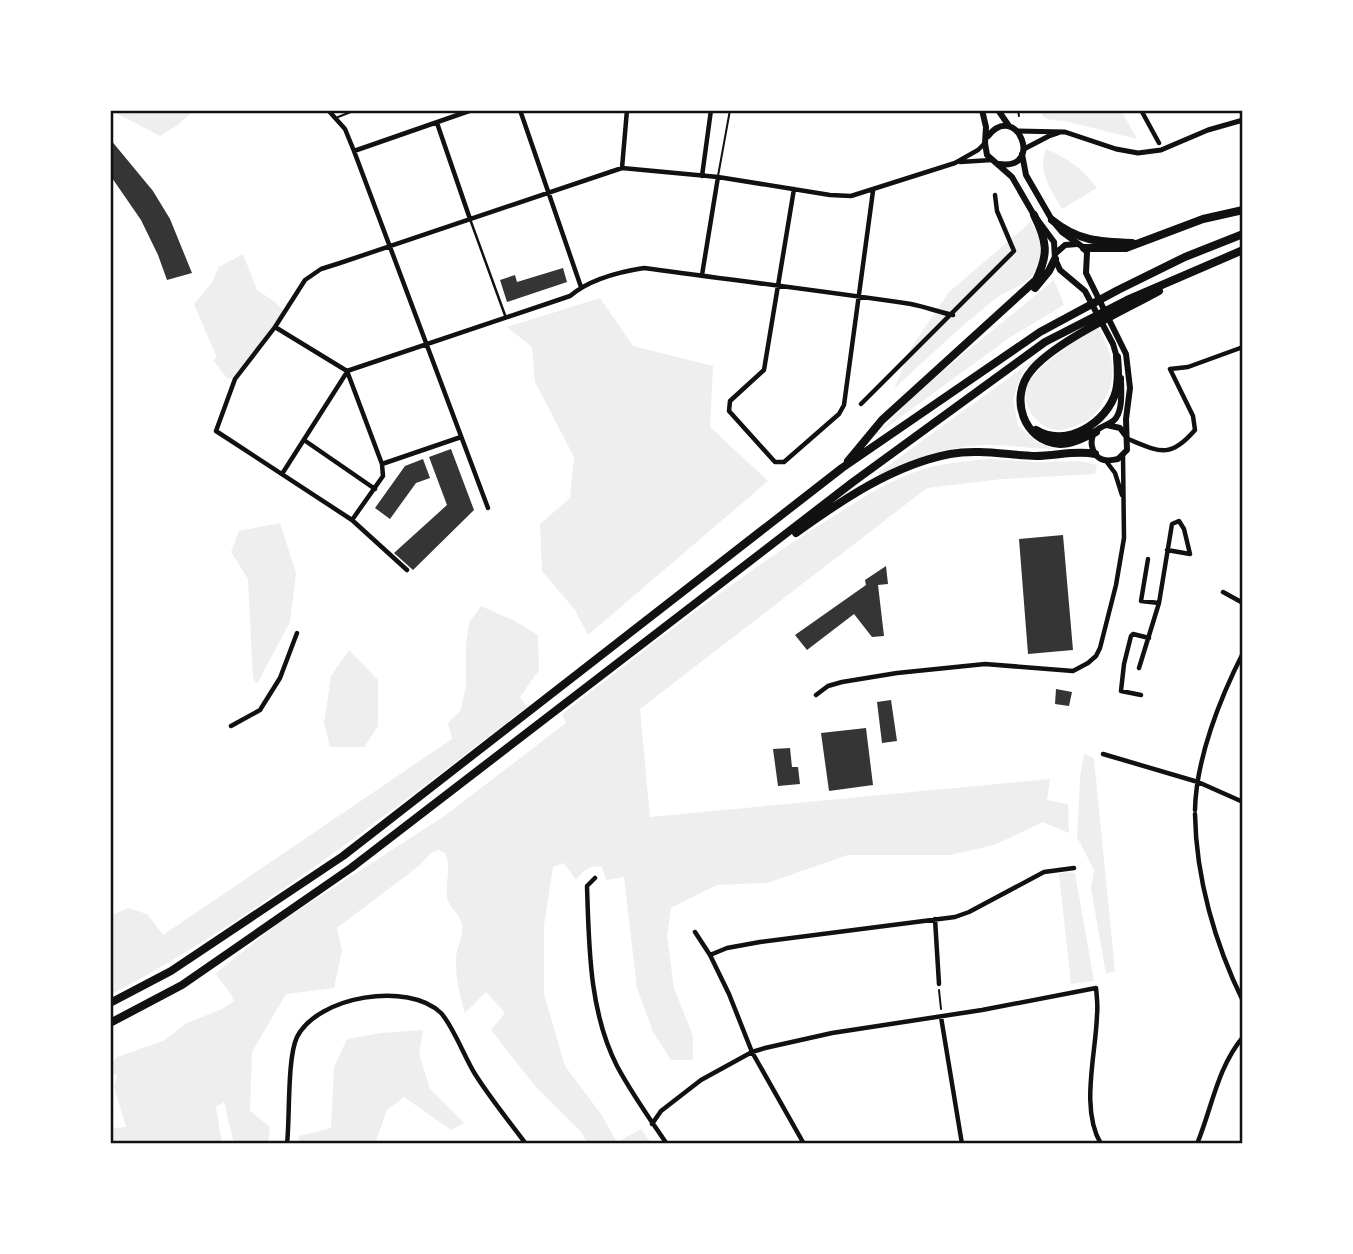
<svg xmlns="http://www.w3.org/2000/svg" width="1353" height="1254" font-family="'PT Sans Narrow',sans-serif">
  <style>
    .green { fill: #eee }
    .building { fill: #353535 }
    .lines { fill: none; stroke-linecap: round; stroke-linejoin: round }
    .path { stroke: #111; stroke-width: 2 }
    .service { stroke: #111; stroke-width: 2 }
    .pedestrian { stroke: #111; stroke-width: 2.5 }
    .minor { stroke: #111; stroke-width: 4.5 }
    .tertiary { stroke: #111; stroke-width: 5 }
    .secondary { stroke: #111; stroke-width: 6 }
    .motorway { stroke: #111; stroke-width: 8 }
    .neatline { fill: none; stroke: #111; stroke-width: 2.5 }
  </style>
  <rect width="100%" height="100%" fill="#fff"/>
  <path class="green" d="M110 110H194L179 124 160 136Z
    M1042 110H1121L1137 139 1065 121 1050 120 1042 116Z
    M1046 149C1068 158 1083 169 1097 188L1062 209C1051 189 1037 172 1046 149Z
    M1031 222C1042 239 1046 261 1031 277 1022 287 1006 290 995 299 960 327 927 358 894 389L911 348 949 292Z
    M243 254 257 290 275 302 285 312 235 379 227 378 213 360 217 358 194 304 212 283 219 267Z
    M1054 280 1064 305 1009 338 879 433 918 391Z
    M600 298 633 346 713 366 710 427 768 481 588 635 575 610 542 571 540 524 570 498 574 457 535 382 532 347 507 327Z
    M1099 328C1112 354 1120 376 1102 403 1100 407 1097 413 1093 416 1086 423 1069 429 1059 430 1035 430 1016 398 1031 379 1039 368 1052 358 1063 350 1074 342 1085 333 1099 328Z
    M1043 353 1023 371 1013 399 1018 425 1036 442 1053 449C1031 449 1010 445 988 445 950 445 914 459 879 475L878 473Z
    M989 459 1037 462 1080 461 1097 465 1095 474 1002 479 927 488 640 709 650 817 1050 779 1047 800 1068 804 1069 833 1043 822 994 845 950 855H848L767 883 717 885 671 908 667 936 674 988 693 1036V1060H671L653 1032 637 988 624 877 606 880 602 867C590 864 584 870 576 880L564 863 553 867 544 925V994L565 1066 601 1114 617 1142 641 1129 652 1144H588L581 1132 535 1086 491 1030 505 1013 486 992 465 1013C460 997 455 975 456 958 456 948 464 937 462 926 461 914 448 907 447 897 445 881 452 868 445 853L438 850 431 853 420 865 337 928 342 951 334 988 286 994 252 1052 250 1111 270 1127 268 1144H234L224 1102 216 1107 222 1144H110V1114L113 1128 126 1127 114 1087 117 1076 110 1072 111 1065 117 1057 163 1041 187 1023 222 1009 234 1001C231 990 220 984 216 973L279 923 443 817 566 723 562 714C648 648 732 580 823 523 855 503 886 481 921 470 944 463 966 461 989 459Z
    M280 523 296 573 290 622 257 684 253 678 248 579 231 552 239 531Z
    M481 606 513 620 538 635 539 670 520 697 527 707C392 810 261 915 110 995V916L128 908 147 914 163 935 452 739 448 723 461 710 466 685V645L469 623Z
    M349 650 378 680V726L364 747H330L324 723 331 676Z
    M1084 754 1094 758 1115 971 1106 974 1091 888 1094 870 1077 837 1080 777Z
    M1068 872 1075 873 1094 981 1071 984 1059 874Z
    M423 1030 419 1054 430 1089 464 1123 451 1130 404 1097 387 1110 375 1144H299V1136L331 1128 334 1067 347 1039 381 1033Z"/>
  <path class="building" d="M110 139 153 191 170 219 192 273 167 280 158 255 141 220 110 175Z
    M563 268 567 282 507 302 500 280 515 275 517 282Z
    M451 449 474 510 413 570 394 553 447 505 429 457Z
    M423 459 430 478 416 483 390 519 375 508 405 466Z
    M1063 535 1073 650 1028 654 1019 539Z
    M886 566 888 584 878 585 884 636 872 637 854 614 807 650 795 635 866 585 865 580Z
    M1056 689 1072 692 1069 706 1055 704Z
    M891 700 897 741 882 743 877 702Z
    M866 728 873 785 829 791 821 733Z
    M790 748 792 767H798L800 784 778 786 773 749Z"/>
  <g class="lines">
    <path class="path" d="M1018 110 1019 116
      M939 990 941 1009"/>
    <path class="service" d="M338 117 356 110
      M718 176 730 110"/>
    <path class="pedestrian" d="M470 219 506 318"/>
    <path class="minor" d="M328 110 345 129 354 151 488 508
      M520 110 581 287
      M1141 110 1159 143
      M437 123 470 219
      M354 151 472 110
      M960 162 992 160
      M622 168 627 110
      M702 176 711 110
      M794 189 764 370 730 401 729 411 775 462H784L839 414 844 405 873 191
      M702 275 718 177
      M275 327 347 371 570 296C590 279 618 272 644 268 733 280 822 291 911 304 926 307 938 312 953 315
      M347 371 382 464 383 476 352 520
      M861 404 1014 251 997 211 995 195
      M1128 439C1160 452 1170 459 1195 430L1193 416 1170 369 1188 367 1243 347
      M304 440 375 489
      M1106 461 1115 473 1122 495
      M382 464 461 437
      M282 474 347 372
      M1148 559 1141 601 1159 603
      M407 570 352 520 216 431 235 379 275 327 305 280 321 269 340 263 622 168 718 177 830 195 851 196 955 163 978 150 984 144
      M1223 592 1243 603
      M1139 668 1159 603 1172 524 1179 521 1184 529 1190 554 1167 550
      M816 695 828 686 842 682 897 673 985 664 1073 671 1088 663 1096 656 1100 648 1116 585 1124 538 1123 455
      M1141 695 1121 691 1124 664 1131 636 1133 634 1149 638
      M231 726 260 710 280 678 297 633
      M1103 754 1198 782 1243 802
      M1195 810C1196 759 1220 698 1243 653
      M1195 814C1196 878 1215 944 1243 1001
      M595 878 587 886C589 946 589 1011 617 1066 632 1094 649 1118 667 1144
      M935 919 939 984
      M695 932 710 955 729 994 752 1052 804 1144
      M710 955 727 948 760 942 955 917 969 912 1044 872 1074 868
      M941 1017 962 1144
      M652 1124 661 1111 701 1080 752 1052 765 1048 832 1033 982 1010 1096 988C1097 997 1098 1006 1097 1015 1096 1054 1080 1109 1101 1144
      M287 1144C290 1118 287 1058 297 1037 318 996 408 981 441 1013 453 1026 465 1058 475 1074 490 1098 509 1121 526 1144
      M1197 1144C1212 1108 1217 1068 1243 1037"/>
    <path class="tertiary" d="M1017 131 1065 132 1116 149 1138 153 1161 150 1208 130 1243 120
      M1024 149 1049 136 1058 133"/>
    <path class="secondary" d="M982 110 986 127 985 143 987 155 1012 177 1034 215 1054 242 1055 259 1060 270 1085 291 1113 344 1118 361
      M998 110 1009 126
      M988 136C1017 100 1045 171 999 164
      M1022 154 1026 175 1052 220 1062 232 1084 248 1087 253 1086 273 1126 354 1130 388 1126 419 1127 450 1118 459C1112 460 1107 462 1101 459 1091 454 1088 438 1097 430 1103 425 1112 424 1116 418 1123 408 1121 390 1121 378
      M1056 253 1065 245 1077 244
      M1107 425 1120 428 1126 436"/>
    <path class="motorway" d="M1052 220C1078 241 1099 242 1132 243
      M1084 248H1126L1203 219 1243 210
      M1035 288 1049 271 1055 259
      M1036 430C1066 449 1108 422 1116 391 1119 379 1118 369 1117 357
      M1096 432C1085 437 1073 444 1060 444 1023 442 1009 397 1031 371 1054 342 1125 310 1159 291
      M848 461 882 420 1036 280C1049 254 1047 241 1034 215
      M796 533C842 500 893 465 950 454 978 449 1007 455 1036 456 1056 456 1076 450 1095 454
      M110 1003 171 971 343 856 842 468 1040 332 1118 290 1185 257 1243 234
      M110 1023 182 985 351 868 853 482 1045 342 1127 300 1243 250"/>
  </g>
  <rect width="1353" height="1254" fill="none" stroke="#ffffff" stroke-width="224"/>
  <rect x="112" y="112" width="1129" height="1030" class="neatline"/>
</svg>
